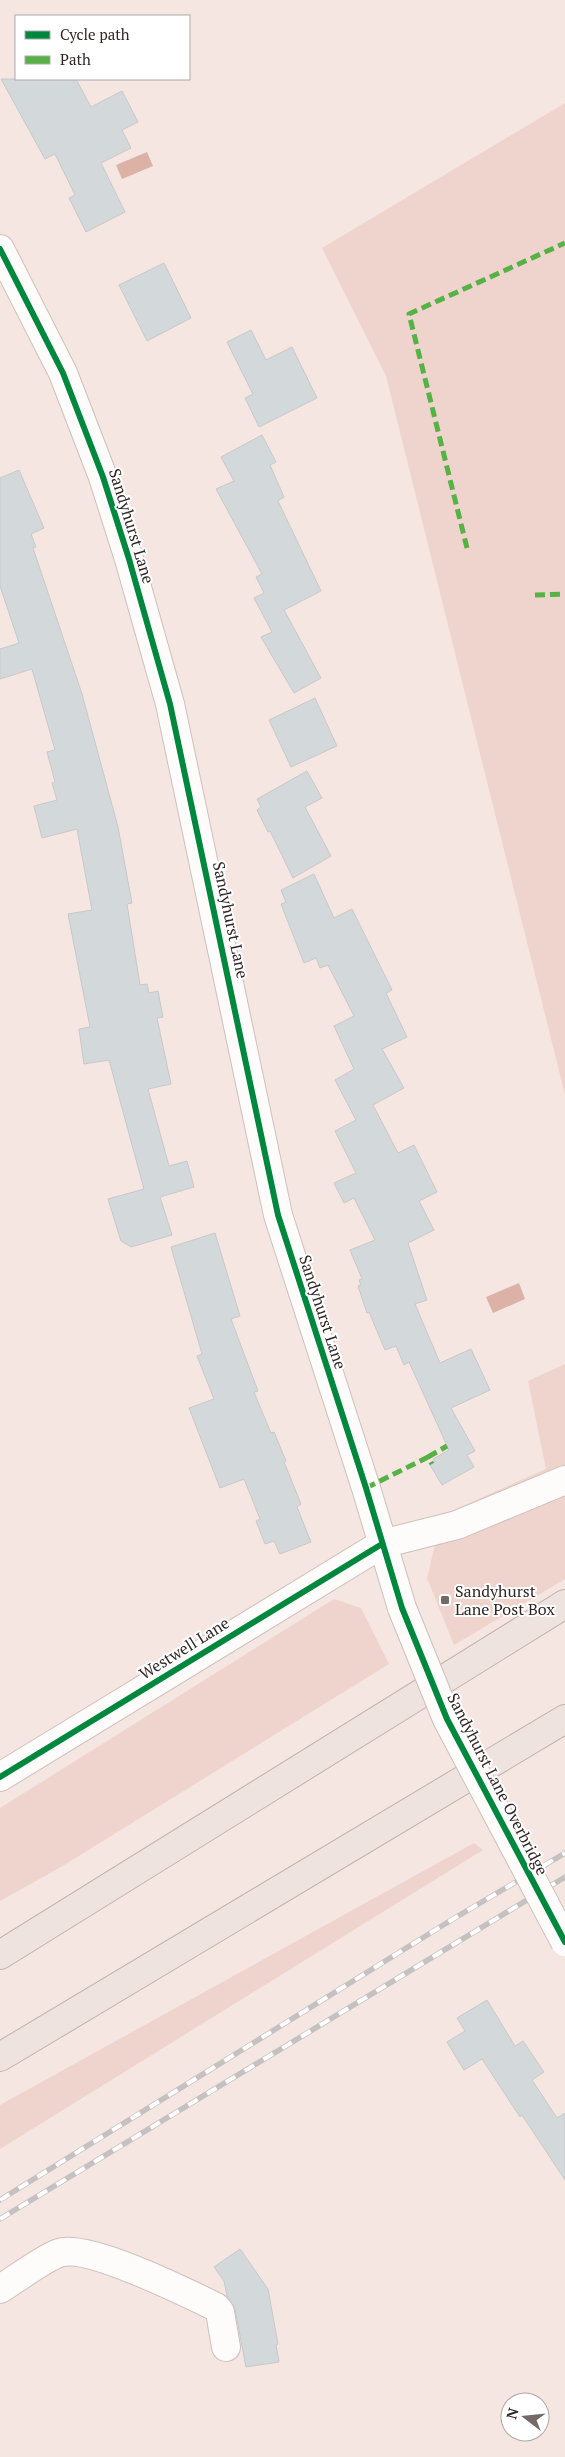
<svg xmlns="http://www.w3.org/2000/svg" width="565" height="2457" font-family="'PT Serif',serif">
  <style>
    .green { fill: #efd4cd }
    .water { fill: #dcb2a6 }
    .building { fill: #d3d9da; stroke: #c9c8c8 }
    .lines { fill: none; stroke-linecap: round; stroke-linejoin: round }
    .minor-casing { stroke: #ccc0bd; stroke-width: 30 }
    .highway-casing { stroke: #c2b1ac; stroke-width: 30 }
    .minor { stroke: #fefbfb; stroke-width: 28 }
    .highway { stroke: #efe3df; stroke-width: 28 }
    .rail-casing { stroke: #c5c1c0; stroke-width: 5.5 }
    .rail { stroke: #fff; stroke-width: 4; stroke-dasharray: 11; stroke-linecap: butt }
    .minor-bridge-casing { stroke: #ccc0bd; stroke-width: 30; stroke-linecap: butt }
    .minor-bridge { stroke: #fefbfb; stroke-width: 28 }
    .quiet { stroke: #56b245; stroke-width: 5; stroke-dasharray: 10 5; stroke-linecap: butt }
    .cycleway-casing { stroke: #fff; stroke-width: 9 }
    .cycleway { stroke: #00873e; stroke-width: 6 }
    .poi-dot { fill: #756966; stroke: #fff; stroke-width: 2 }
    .labels { text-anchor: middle; stroke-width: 4; stroke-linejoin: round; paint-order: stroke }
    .street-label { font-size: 16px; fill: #302623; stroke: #fff }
    .poi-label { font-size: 16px; fill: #302623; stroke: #fff; text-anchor: start }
  </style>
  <rect width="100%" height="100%" fill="#f5e6e2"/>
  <path class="green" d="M565 103V1095L386 376 322 248Z
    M565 1364V1579L454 1645 427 1578 442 1515 546 1469 528 1381Z
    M334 1599 361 1608 389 1664 61 1867 0 1901V1808Z
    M474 1843 483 1850 0 2149V2105Z"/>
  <path class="water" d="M147 152 153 166 122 179 116 165Z
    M519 1283 525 1299 493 1313 486 1297Z"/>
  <path class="building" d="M1 79H76L91 107 122 91 138 122 122 130 131 148 101 163 125 212 86 232 69 198 75 195 55 154 45 159Z
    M164 263 191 318 147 341 119 285Z
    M251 330 266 360 292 347 317 398 259 427 245 398 253 394 227 342Z
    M262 435 276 462 270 465 284 497 278 501 321 591 284 610 321 678 294 693 261 637 272 632 254 598 264 593 256 577 262 574 216 489 234 481 221 457Z
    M19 470 44 528 31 534 36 547 33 548 82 694 118 827 132 903 127 904 140 985 147 984 149 993 158 991 163 1017 157 1018 171 1084 148 1089 169 1166 187 1161 194 1187 160 1197 172 1235 131 1247 121 1241 108 1199 144 1189 109 1060 84 1064 79 1029 90 1027 68 914 92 910 77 829 42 838 34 806 57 800 52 783 55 782 47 752 55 750 32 669 0 679V649L19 643 0 586V478Z
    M315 698 337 746 291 767 269 720Z
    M307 771 322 798 305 807 331 856 293 878 270 831 268 832 257 810 261 807 257 799Z
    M314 874 334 918 352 909 392 990 386 993 407 1037 382 1049 404 1088 373 1105 398 1153 414 1145 437 1192 419 1201 434 1230 408 1243 427 1300 415 1304 440 1363 471 1349 490 1390 451 1408 475 1451 467 1455 474 1467 442 1485 430 1465 435 1462 433 1459 449 1450 409 1362 404 1365 396 1346 385 1350 369 1312 367 1313 358 1286 361 1285 359 1280 362 1279 350 1250 375 1240 354 1198 344 1203 334 1183 356 1173 335 1131 356 1120 335 1080 354 1069 334 1026 354 1016 328 965 320 968 316 958 304 963 281 904 286 902 281 890Z
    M215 1233 240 1316 231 1319 258 1391 254 1392 271 1433 274 1432 286 1461 284 1462 301 1504 297 1507 311 1542 280 1554 274 1541 265 1544 256 1521 260 1519 244 1479 220 1488 189 1408 214 1399 197 1356 202 1354 171 1247Z
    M487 2000 515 2046 523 2041 544 2072 532 2080 557 2118 565 2113V2180L522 2115 520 2117 482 2059 464 2070 447 2042 465 2031 457 2018Z
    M240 2249 268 2289 278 2344 276 2345 279 2362 246 2367 235 2309 227 2296 224 2281 214 2267Z"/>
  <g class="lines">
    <g class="minor-casing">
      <path id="minor" d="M0 249 63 373 103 477 129 559 170 704 278 1215 366 1488 402 1608
        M0 1777 382 1544 457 1525 565 1480
        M0 2289C15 2280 44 2258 59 2253 87 2243 187 2293 216 2307L220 2312 226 2347"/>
    </g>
    <g class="highway-casing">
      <path id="highway" d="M0 1955 565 1604
        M0 2057 565 1719"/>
    </g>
    <use href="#minor" class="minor"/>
    <use href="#highway" class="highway"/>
    <g class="rail-casing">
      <path id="rail" d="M0 2200 453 1919 565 1853
        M0 2219 565 1877"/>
    </g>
    <use href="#rail" class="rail"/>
    <g class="minor-bridge-casing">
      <path id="minor-bridge" d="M402 1608 447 1719 565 1942"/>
    </g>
    <use href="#minor-bridge" class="minor-bridge"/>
    <path class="quiet" d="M467 548 409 314 565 243
      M535 595 565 594
      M428 1457 447 1446
      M366 1488 428 1457 432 1464"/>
    <g class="cycleway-casing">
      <path id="cycleway" d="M0 249 63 373 103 477 129 559 170 704 278 1215 366 1488 402 1608 447 1719 565 1942
        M0 1777 382 1544"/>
    </g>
    <use href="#cycleway" class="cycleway"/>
  </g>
  <rect class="poi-dot" x="440" y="1595" width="10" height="10" rx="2.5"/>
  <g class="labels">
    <g class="street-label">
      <text transform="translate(132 526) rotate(73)" y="6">Sandyhurst Lane</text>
      <text transform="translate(231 920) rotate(78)" y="6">Sandyhurst Lane</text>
      <text transform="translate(323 1312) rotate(72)" y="6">Sandyhurst Lane</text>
      <text transform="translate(184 1648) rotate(-32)" y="6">Westwell Lane</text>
      <text transform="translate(498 1784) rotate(63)" y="6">Sandyhurst Lane Overbridge</text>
    </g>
    <g class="poi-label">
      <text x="455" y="1597">Sandyhurst<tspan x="455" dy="18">Lane Post Box</tspan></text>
    </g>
  </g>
  <rect x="15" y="15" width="175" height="65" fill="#ffffff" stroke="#aca8a7"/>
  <rect x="25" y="31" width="25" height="8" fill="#00873e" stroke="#aca8a7"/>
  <text x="60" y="40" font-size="15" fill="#302623">Cycle path</text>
  <rect x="25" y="56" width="25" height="8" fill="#56b245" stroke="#aca8a7"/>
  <text x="60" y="65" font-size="15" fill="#302623">Path</text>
  <g transform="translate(525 2417) rotate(286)"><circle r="24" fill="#ffffff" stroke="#aca8a7"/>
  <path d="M0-4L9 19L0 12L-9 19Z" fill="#756966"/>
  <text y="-8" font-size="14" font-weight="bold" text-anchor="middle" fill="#302623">N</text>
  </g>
</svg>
